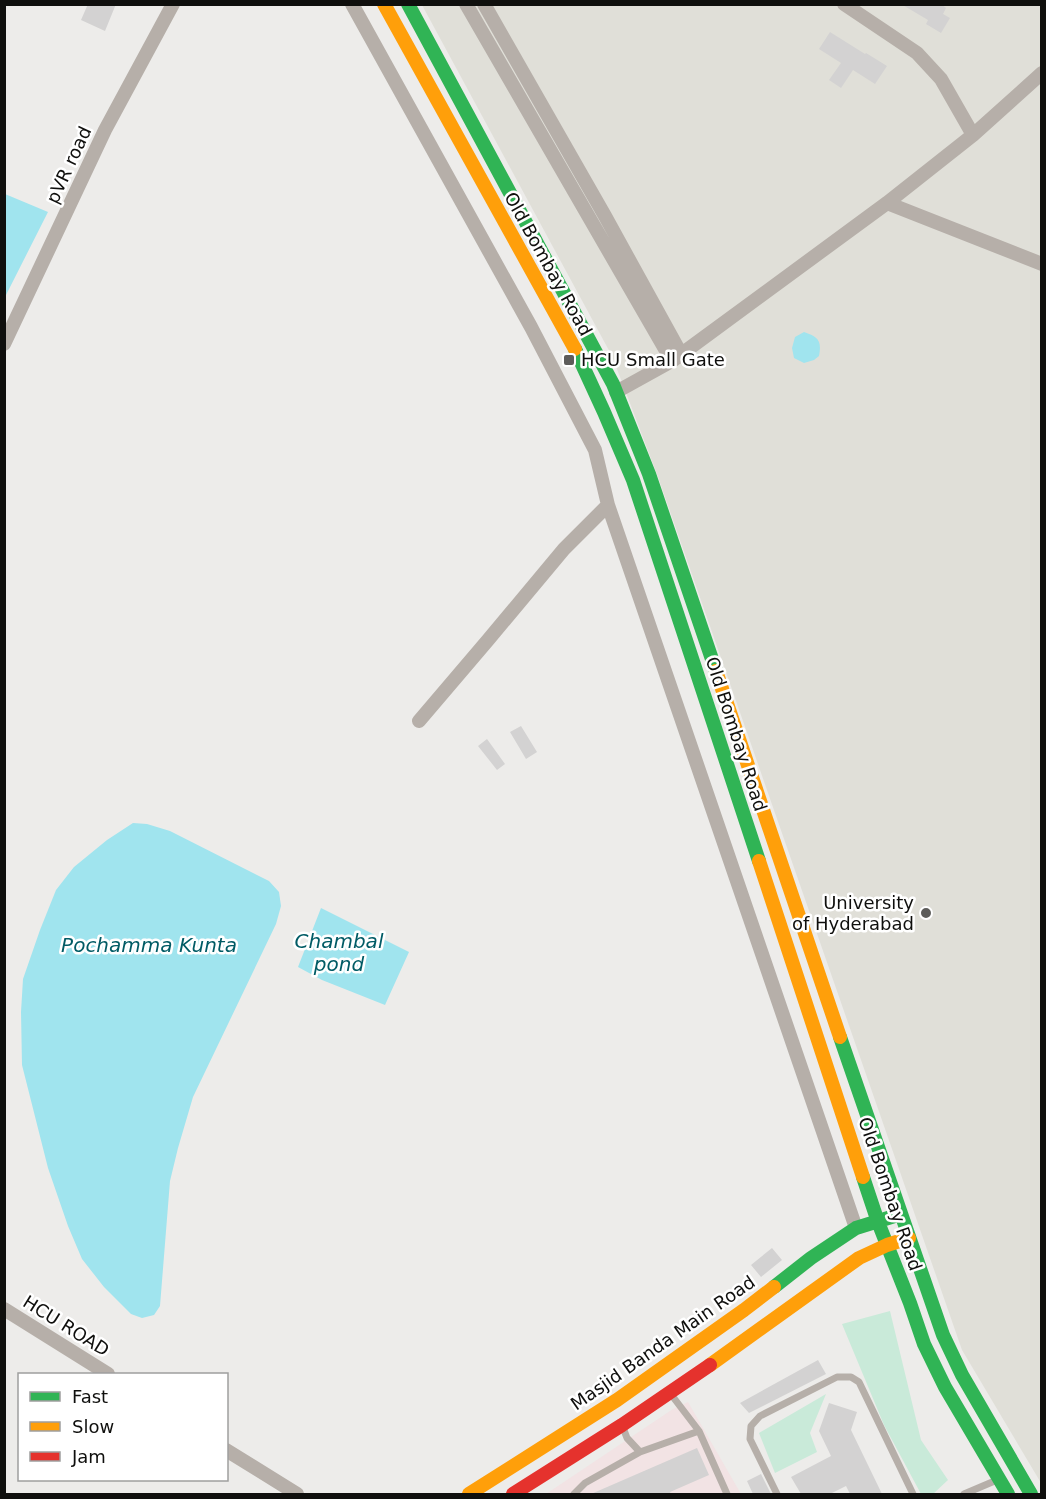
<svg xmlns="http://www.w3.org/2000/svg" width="1046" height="1499" font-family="'DejaVu Sans',sans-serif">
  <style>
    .commercial { fill: #f2e3e4 }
    .built { fill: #e0dfd8 }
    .green { fill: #c9ead9 }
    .water { fill: #a0e4ee }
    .building { fill: #d3d2d2 }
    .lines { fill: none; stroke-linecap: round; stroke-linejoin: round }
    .lane { stroke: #b6afa9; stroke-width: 7 }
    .street { stroke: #b6afa9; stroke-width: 14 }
    .fast { stroke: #30b455; stroke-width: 14 }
    .slow { stroke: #ff9f0a; stroke-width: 14 }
    .jam { stroke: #e5322d; stroke-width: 14 }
    .poi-dot { fill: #5d5c5a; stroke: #fff; stroke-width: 2 }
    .labels { text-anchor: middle; stroke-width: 5; stroke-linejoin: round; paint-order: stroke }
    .street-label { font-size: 18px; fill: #0f0f0d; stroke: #fff }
    .poi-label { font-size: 18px; fill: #0f0f0d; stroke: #fff; text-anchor: start }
    .water-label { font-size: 20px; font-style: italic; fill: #005b65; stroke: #fff }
  </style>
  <rect width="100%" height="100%" fill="#edecea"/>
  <path class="commercial" d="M688 1402 741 1494H546L673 1409Z"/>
  <path class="built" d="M422 5H1041V1483L962 1350 658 477 612 356Z"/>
  <path class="green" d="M890 1311 921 1440 948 1480 933 1494H921L884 1425 842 1324Z
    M826 1394 810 1433 817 1452 775 1473 759 1433Z"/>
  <path class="water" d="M5 194 48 212 5 297Z
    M804 332C818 337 822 340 819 356L814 360 804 363 794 358 792 348 795 337Z
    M133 823 147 824 170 831 269 881 279 892 281 906 276 924 193 1097 178 1148 170 1181 160 1306 154 1315 142 1318 131 1314 104 1287 82 1259 68 1226 48 1168 22 1065 21 1012 23 979 40 930 56 890 74 867 107 840Z
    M321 908 409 952 385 1005 322 980 298 967Z"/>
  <path class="building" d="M88 4H116L105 31 81 20Z
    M901 4H941L946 8 943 14 950 18 941 33 926 24 928 20Z
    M830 32 865 54 866 53 887 66 875 84 853 70 841 88 829 80 841 63 819 49Z
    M521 726 537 752 526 759 510 732Z
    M487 739 505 764 497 770 478 746Z
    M772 1248 782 1260 761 1277 751 1265Z
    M818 1360 826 1374 749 1413 740 1403Z
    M829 1403 857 1412 851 1430 882 1494H850L846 1486 830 1494H801L791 1477 831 1456 819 1431Z
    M697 1448 709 1475 670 1492 671 1494H591Z
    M761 1474 771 1494H753L747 1481Z"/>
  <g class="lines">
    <path class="lane" d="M670 1393 699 1431
      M622 1425 627 1438 640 1452
      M574 1494 585 1483 640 1452 699 1431 727 1494
      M777 1494 750 1439 751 1426 760 1416 837 1377H851L859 1382 913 1494
      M964 1494 997 1480"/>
    <path class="street" d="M352 4 531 327 595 450 608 505 856 1228
      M466 4 672 361
      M484 4 605 216 681 354
      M844 4 917 53 941 79 973 135
      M887 203 1042 264
      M4 344 105 130 173 4
      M616 392 672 361 887 203 973 135 1042 73
      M419 721 488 640 564 549 608 505
      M4 1309 108 1374
      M226 1450 297 1494"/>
    <path class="fast" d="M408 4 613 384 649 474 716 671
      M575 349 604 412 633 480 759 861
      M840 1037 943 1335 962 1375 1031 1494
      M863 1177 878 1222 910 1303 924 1344 945 1387 1008 1494
      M774 1287 811 1258 856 1228 901 1214"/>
    <path class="slow" d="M384 4 575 349
      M716 671 840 1037
      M759 861 863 1177
      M710 1365 859 1258 887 1245 909 1238
      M469 1494 617 1400 744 1310 774 1287"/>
    <path class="jam" d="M513 1494 622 1425 710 1365"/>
  </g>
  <g class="poi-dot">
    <rect x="563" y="354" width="12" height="12" rx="3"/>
    <circle cx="926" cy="913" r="6"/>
  </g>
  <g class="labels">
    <g class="street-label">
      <text transform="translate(69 165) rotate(-65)" y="6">pVR road</text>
      <text transform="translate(548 264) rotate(61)" y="6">Old Bombay Road</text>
      <text transform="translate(736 734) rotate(72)" y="6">Old Bombay Road</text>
      <text transform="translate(890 1194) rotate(71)" y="6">Old Bombay Road</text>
      <text transform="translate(66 1326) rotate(32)" y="6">HCU ROAD</text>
      <text transform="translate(663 1343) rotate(-35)" y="6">Masjid Banda Main Road</text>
    </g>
    <g class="poi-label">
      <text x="581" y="366">HCU Small Gate</text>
      <text x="914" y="909" text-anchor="end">University<tspan x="914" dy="21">of Hyderabad</tspan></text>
    </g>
    <g class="water-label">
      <text x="339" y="948">Chambal<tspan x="339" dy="23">pond</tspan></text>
      <text x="149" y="952">Pochamma Kunta</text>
    </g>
  </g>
  <rect width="1046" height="1499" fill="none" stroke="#0f0f0d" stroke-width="12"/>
  <rect x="18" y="1373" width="210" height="108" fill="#ffffff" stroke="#9f9f9e" stroke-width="1.5"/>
  <rect x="30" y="1392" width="30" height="9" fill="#30b455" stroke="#9f9f9e" stroke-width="1.5"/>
  <text x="72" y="1403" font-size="18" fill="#0f0f0d">Fast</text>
  <rect x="30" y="1422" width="30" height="9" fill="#ff9f0a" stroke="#9f9f9e" stroke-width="1.5"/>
  <text x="72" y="1433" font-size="18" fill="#0f0f0d">Slow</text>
  <rect x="30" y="1452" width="30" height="9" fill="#e5322d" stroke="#9f9f9e" stroke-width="1.5"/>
  <text x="72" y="1463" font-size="18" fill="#0f0f0d">Jam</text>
</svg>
